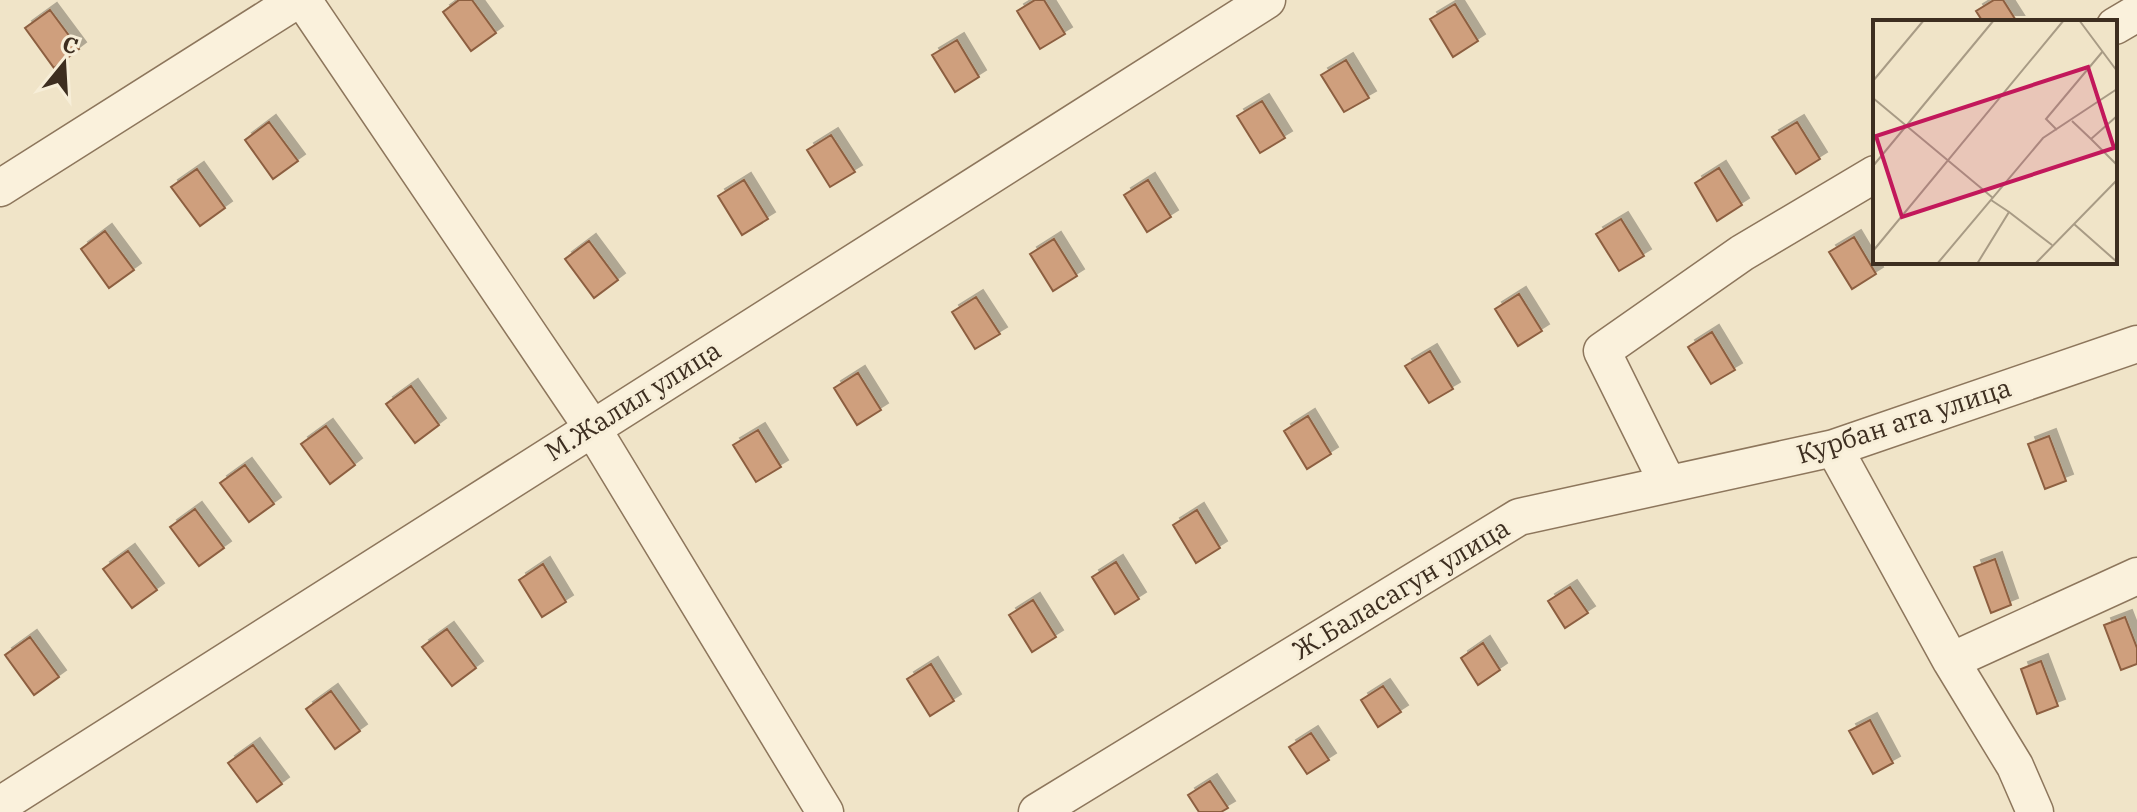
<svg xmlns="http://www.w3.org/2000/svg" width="2137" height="812" font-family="'IBM Plex Serif',serif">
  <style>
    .building { fill: #cf9f7d; stroke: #8d5f41; stroke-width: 2; filter: url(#shadow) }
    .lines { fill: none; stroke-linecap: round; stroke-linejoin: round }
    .street-casing { stroke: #8d765c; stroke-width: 39 }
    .street { stroke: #faf1dc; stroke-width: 36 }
    .labels { text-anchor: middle; stroke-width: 6; stroke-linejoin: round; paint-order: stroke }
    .street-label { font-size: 26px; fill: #3d2e20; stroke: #f7eed8 }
    .inset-road { fill: none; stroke: #a89b85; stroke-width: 2 }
    .view { fill: #c2185b; fill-opacity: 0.15; stroke: #c2185b; stroke-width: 4 }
    .inset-edge { fill: none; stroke: #3d2e20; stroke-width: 4 }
  </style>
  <defs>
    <filter id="shadow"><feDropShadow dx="7" dy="-7" stdDeviation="0" flood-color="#0004"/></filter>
  </defs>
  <rect width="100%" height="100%" fill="#f0e4c8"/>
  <path class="building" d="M459 0H472L496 33 471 51 443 12Z
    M1035 0H1044L1065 34 1040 49 1017 11Z
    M1994 0H2003L2017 22H1983L1976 11Z
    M1455 4 1478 41 1453 57 1430 19Z
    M50 10 79 49 54 68 25 28Z
    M957 40 979 77 955 92 932 55Z
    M1346 60 1369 98 1344 112 1321 75Z
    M1262 101 1285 138 1260 153 1237 116Z
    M269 122 298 161 273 179 245 140Z
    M1797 122 1820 159 1796 174 1772 137Z
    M831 135 855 172 830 187 807 150Z
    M1719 168 1742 205 1717 221 1695 183Z
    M197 169 225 208 200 226 171 187Z
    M744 180 768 219 742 235 718 196Z
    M1148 180 1171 217 1147 232 1124 195Z
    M1621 219 1644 256 1619 271 1596 234Z
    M105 231 134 270 109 288 81 249Z
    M1854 237 1876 274 1852 289 1829 252Z
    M1054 239 1077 276 1053 291 1030 254Z
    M589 241 618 280 594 298 565 259Z
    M1519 294 1542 331 1518 346 1495 309Z
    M976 297 1000 334 975 349 952 312Z
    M1712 332 1735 370 1711 384 1688 347Z
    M1430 351 1453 389 1429 403 1405 366Z
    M858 373 881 410 857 425 834 388Z
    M411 386 439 425 415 443 386 404Z
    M1308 416 1331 454 1307 469 1284 431Z
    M326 426 355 465 330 484 301 444Z
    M758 430 781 467 756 482 733 445Z
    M2049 436 2066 481 2045 489 2028 444Z
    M245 465 274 504 249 522 220 483Z
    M195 509 224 548 199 566 170 527Z
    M1197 510 1220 548 1196 563 1173 525Z
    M128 551 157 590 132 608 103 569Z
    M1995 559 2011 605 1991 613 1974 567Z
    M1116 562 1139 599 1115 614 1092 577Z
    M543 564 566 602 542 617 519 580Z
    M1570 587 1588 613 1565 628 1548 601Z
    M1033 600 1056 637 1032 652 1009 615Z
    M2125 617 2137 648V664L2121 670 2104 625Z
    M447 629 476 668 452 686 422 647Z
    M30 637 59 677 34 695 5 655Z
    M1483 643 1500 670 1478 685 1461 658Z
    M2041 661 2058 706 2037 714 2021 669Z
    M931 664 954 701 930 716 907 679Z
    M1383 686 1401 712 1378 727 1361 700Z
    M331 691 360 731 335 749 306 709Z
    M1870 720 1893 763 1873 774 1849 731Z
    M1311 733 1329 760 1307 774 1289 747Z
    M253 745 282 784 257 802 228 763Z
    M1210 781 1228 808 1221 812H1199L1188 795Z"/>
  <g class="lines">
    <g class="street-casing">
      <path id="street" d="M303 0 591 426 825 812
        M2115 26 2137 13
        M0 188 297 0
        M1834 448 1951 661
        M1667 482 1602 351 1742 253 1875 174
        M0 805 1267 0
        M1037 812 1519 517 1834 448 2137 344
        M2035 812 2015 766 1951 661 2137 576"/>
    </g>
    <use href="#street" class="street"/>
  </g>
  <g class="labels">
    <g class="street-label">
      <text transform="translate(633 401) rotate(-32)" y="9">М.Жалил улица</text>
      <text transform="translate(1904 421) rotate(-18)" y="9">Курбан ата улица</text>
      <text transform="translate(1401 589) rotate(-31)" y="9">Ж.Баласагун улица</text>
    </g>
  </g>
  <g transform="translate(1873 20)">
    <rect width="244" height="244" fill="#f0e4c8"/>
    <path class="inset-road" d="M206 0 244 51M0 61 51 0M0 78 120 178M244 96 218 119 244 145M199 101 218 119M184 110 173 99 230 31M0 146 121 0M136 192 179 225M201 204 244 242M0 231 191 0M64 244 170 118 244 69M104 244 136 192 118 180M162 244 244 160"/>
    <path class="view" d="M215 47 241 128 29 197 3 116Z"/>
    <rect width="244" height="244" class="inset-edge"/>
  </g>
  <g transform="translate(64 64) rotate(18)" stroke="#f7eed8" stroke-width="6" paint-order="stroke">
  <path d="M0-6L14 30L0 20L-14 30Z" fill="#3d2e20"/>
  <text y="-12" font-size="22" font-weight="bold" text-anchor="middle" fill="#3d2e20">С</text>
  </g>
</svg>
